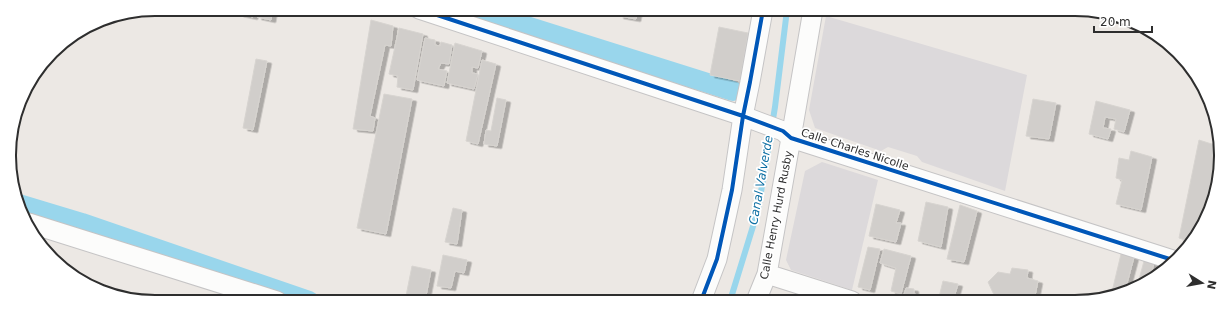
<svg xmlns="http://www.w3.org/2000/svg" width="1230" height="311" font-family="'DejaVu Sans',sans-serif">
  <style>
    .industrial { fill: #dcd9db }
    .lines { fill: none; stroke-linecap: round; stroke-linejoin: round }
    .stream { stroke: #99d6ec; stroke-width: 6 }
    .canal { stroke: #99d6ec; stroke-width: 20 }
    .building { fill: #d1cecb; stroke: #d7d4d0; filter: url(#shadow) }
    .minor-casing { stroke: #c5c4c5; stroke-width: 21 }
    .minor { stroke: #fcfcfb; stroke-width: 19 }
    .cycleway-casing { stroke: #fff; stroke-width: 6 }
    .cycleway { stroke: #0057b8; stroke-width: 4 }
    .labels { text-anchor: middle; stroke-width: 3.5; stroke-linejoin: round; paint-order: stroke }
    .street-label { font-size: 11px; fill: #2e2e2e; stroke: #fff }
    .water-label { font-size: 12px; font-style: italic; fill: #0d6fa3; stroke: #fff }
    .rim { fill: none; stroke: #2e2e2e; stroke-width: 2 }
  </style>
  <defs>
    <filter id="shadow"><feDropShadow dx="4.5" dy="2.5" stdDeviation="0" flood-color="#0004"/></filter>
  </defs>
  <rect width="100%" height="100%" fill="#ece8e4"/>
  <path class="industrial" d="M826 16 1027 75 1005 191 922 162 917 156 888 147 881 151 815 128 809 110Z
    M822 162 878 180 852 290 791 270 786 260 805 171Z"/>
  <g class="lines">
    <path class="stream" d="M730 301 758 210 775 107 787 10"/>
    <path class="canal" d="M472 9 733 91
      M19 204 82 223 309 301"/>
  </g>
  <path class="building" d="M240 9H255L253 17 239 14Z
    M259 9H273L271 20 257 17Z
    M620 10H638L636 19 619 16Z
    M371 20 393 26 391 46 385 45 370 116 375 118 373 131 353 129Z
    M719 27 748 33 740 81 710 75Z
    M399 28 423 34 413 90 397 87 398 76 389 74Z
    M425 38 435 40V45L440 46 441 42 452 45 449 64 441 63 438 69 447 71 444 86 417 80Z
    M455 43 482 51 478 68 472 67V73L478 74 474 89 447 83Z
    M256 59 267 61 253 130 243 128Z
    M482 60 496 64 478 144 466 141Z
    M384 94 412 99 386 234 357 228Z
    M497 98 506 100 497 146 484 144 486 130 491 131Z
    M1033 99 1056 103 1049 139 1026 136Z
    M1096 101 1130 110 1124 132 1114 129 1116 119 1105 117 1103 128 1111 129 1108 139 1089 134Z
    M1199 140 1218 146 1220 175 1206 220 1190 242 1179 238Z
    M1131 151 1152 157 1141 210 1116 204 1122 180 1116 178 1119 158 1129 160Z
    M926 202 948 207 941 247 918 241Z
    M876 204 900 210 896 223H901L896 242 869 236Z
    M960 205 977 211 964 262 947 259Z
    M453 208 462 210 457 244 445 242Z
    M868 247 880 249 870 290 858 287Z
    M884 249 911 256 901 294 891 291 896 268 880 263Z
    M1121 254 1134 257 1125 291 1111 296Z
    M443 255 467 260 464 273 455 271 451 288 437 286Z
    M1144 261 1154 263 1150 279 1137 287Z
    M412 266 431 270 425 301H405Z
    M1012 268 1028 270 1027 278 1038 281 1034 301H994L995 297 988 282 998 272 1010 274Z
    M943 281 958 284 953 301H938Z
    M906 288 914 289V294L933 299 932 301H902Z"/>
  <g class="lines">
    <g class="minor-casing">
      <path id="minor" d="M419 9 743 116 783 131 791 138 1176 261
        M29 223 277 301
        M767 274 852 301
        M701 301 717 259 732 190 743 116 750 82 763 10
        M756 301 767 274 791 138 813 10"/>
    </g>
    <use href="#minor" class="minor"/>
    <g class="cycleway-casing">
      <path id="cycleway" d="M419 9 743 116 783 131 791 138 1176 261
        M701 301 717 259 732 190 743 116 750 82 763 10"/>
    </g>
    <use href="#cycleway" class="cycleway"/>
  </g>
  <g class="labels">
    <g class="street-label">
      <text transform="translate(855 149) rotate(18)" y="4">Calle Charles Nicolle</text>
      <text transform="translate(776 215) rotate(-79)" y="4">Calle Henry Hurd Rusby</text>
    </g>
    <g class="water-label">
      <text transform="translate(761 180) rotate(-80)" y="4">Canal Valverde</text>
    </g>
  </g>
  <path d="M0 0H1230V311H0ZM155 16H1075A139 139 0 0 1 1214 155V156A139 139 0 0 1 1075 295H155A139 139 0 0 1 16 156V155A139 139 0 0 1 155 16Z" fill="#fff" fill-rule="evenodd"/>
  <path class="rim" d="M155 16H1075A139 139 0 0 1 1214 155V156A139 139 0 0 1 1075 295H155A139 139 0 0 1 16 156V155A139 139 0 0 1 155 16Z"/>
  <g transform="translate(1202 283) rotate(101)" stroke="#ffffff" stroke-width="3" paint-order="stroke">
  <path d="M0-3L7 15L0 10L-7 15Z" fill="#2e2e2e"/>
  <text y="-6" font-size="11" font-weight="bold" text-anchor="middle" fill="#2e2e2e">N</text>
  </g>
  <path d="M1094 26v6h58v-6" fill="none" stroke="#2e2e2e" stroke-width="2"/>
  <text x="1100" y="26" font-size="12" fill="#2e2e2e" stroke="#ffffff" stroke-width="3" paint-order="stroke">20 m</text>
</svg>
